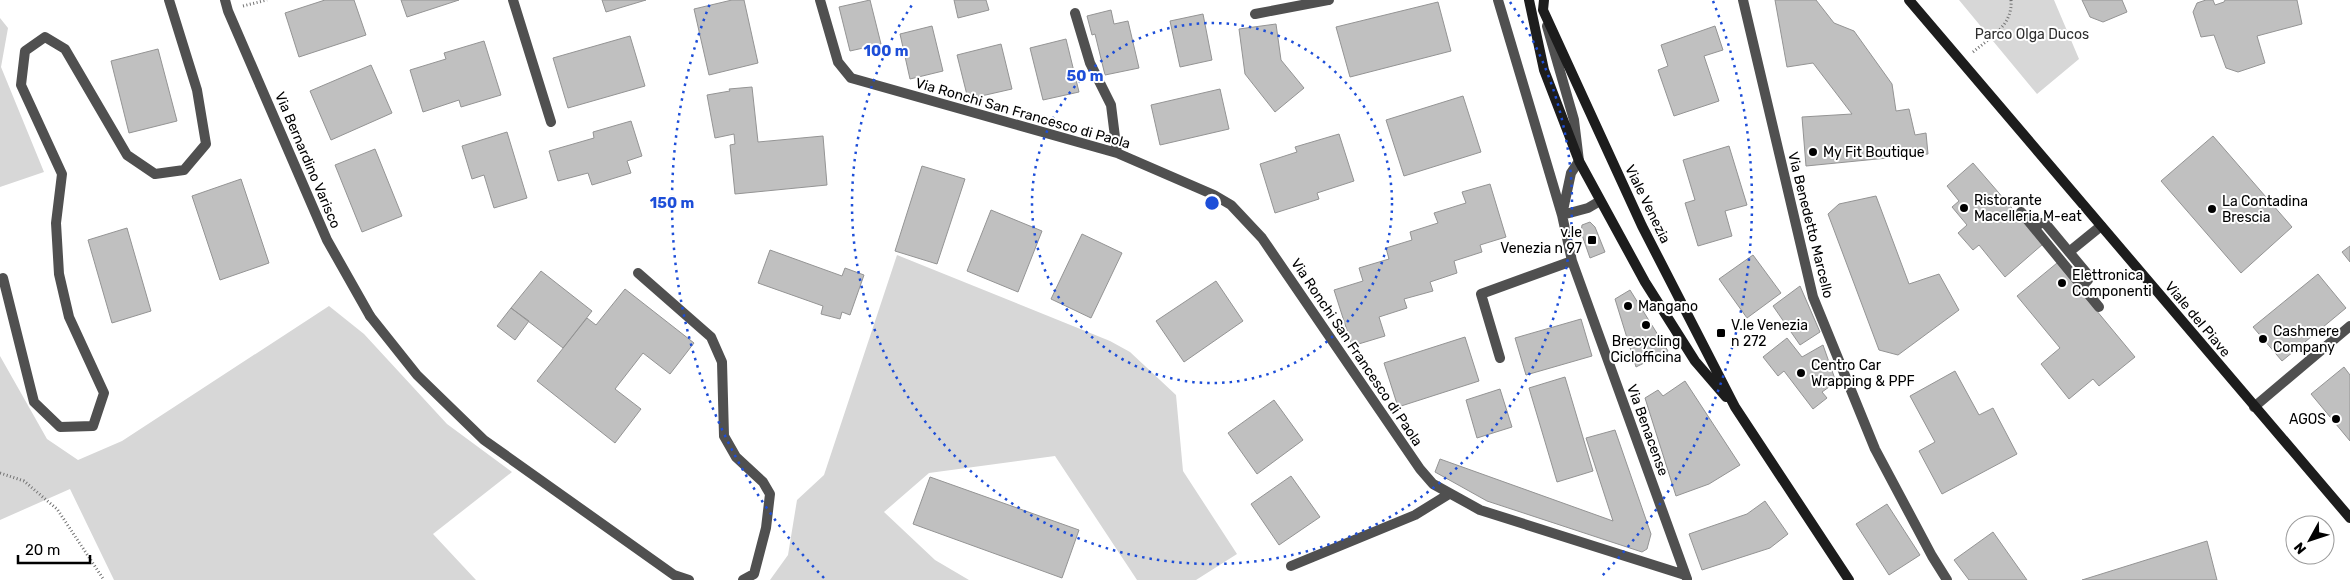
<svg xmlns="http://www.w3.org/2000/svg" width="2350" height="580" font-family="Rubik,sans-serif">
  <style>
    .green { fill: #d7d7d7 }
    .building { fill: #c0c0c0; stroke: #949494 }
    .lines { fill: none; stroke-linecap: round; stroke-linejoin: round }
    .path { stroke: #727272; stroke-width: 3; stroke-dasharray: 1 2.5; stroke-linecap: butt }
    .lane { stroke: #505050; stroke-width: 10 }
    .street { stroke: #505050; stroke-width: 10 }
    .secondary { stroke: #1d1d1d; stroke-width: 10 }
    .ring { fill: none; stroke: #1d4ed8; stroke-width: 2.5; stroke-dasharray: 2.5 5 }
    .poi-dot { fill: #000; stroke: #fff; stroke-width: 2 }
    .labels { text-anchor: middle; stroke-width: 4; stroke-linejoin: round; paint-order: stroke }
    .park-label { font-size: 14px; fill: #2e2e2e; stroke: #fff }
    .street-label { font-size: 14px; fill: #000; stroke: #fff }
    .poi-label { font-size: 14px; fill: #000; stroke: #fff; text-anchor: start }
    .centre { fill: #1d4ed8; stroke: #fff; stroke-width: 2.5 }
    .ring-label { font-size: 15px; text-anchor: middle; font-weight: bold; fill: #1d4ed8; stroke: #fff; stroke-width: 4; stroke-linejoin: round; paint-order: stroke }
  </style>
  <rect width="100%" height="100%" fill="#fff"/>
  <path class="green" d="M1959 0H2054L2079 59 2037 94Z
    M0 18 8 28 1 67 44 172 0 187Z
    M897 255 1110 341 1130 352 1176 395 1183 471 1237 554 1196 580H1137L1055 456 929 473 884 512 935 560 969 580H770L788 555 797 500 824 475Z
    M329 306 364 334 447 424 512 472 433 534 476 580H114L70 489 0 520V356L47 439 78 460 122 441Z"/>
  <path class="building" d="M325 0H354L366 35 299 57 285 13Z
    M401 0H459L407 17Z
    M602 0H646L606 12Z
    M732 0H744L758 63 709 75 694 9Z
    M870 0 881 44 850 51 839 7Z
    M954 0H986L989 10 958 18Z
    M1775 0H1816L1834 23 1854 31 1892 84 1896 111 1909 109 1915 135 1926 133 1928 154 1806 166 1802 117 1852 114 1813 63 1787 67Z
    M2082 0H2122L2127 12 2103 22 2090 17Z
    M2206 0H2213L2215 5 2224 2 2225 0H2297L2302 24 2257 36 2265 63 2238 72 2226 68 2214 35 2201 37 2193 12 2197 3Z
    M1438 2 1451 51 1350 77 1336 27Z
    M1111 10 1114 24 1128 21 1139 68 1105 75 1095 34 1092 35 1087 16Z
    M1203 14 1212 60 1180 67 1170 21Z
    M1276 24 1281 60 1304 88 1275 112 1245 74 1239 29Z
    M932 26 943 71 910 79 900 34Z
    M1715 26 1723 50 1704 56 1719 101 1674 116 1658 70 1668 66 1661 45Z
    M630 36 645 86 568 108 553 58Z
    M1066 39 1079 92 1043 100 1030 48Z
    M484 41 501 95 461 107 459 100 423 112 410 70 446 59 444 53Z
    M1001 44 1012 89 968 99 957 55Z
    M158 49 177 121 129 133 111 61Z
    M371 65 392 113 331 140 310 91Z
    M752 87 758 142 823 136 827 185 735 194 730 145 735 144 734 134 715 138 707 95 730 91 729 89Z
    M1220 89 1229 129 1160 145 1151 105Z
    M1463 96 1481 152 1404 176 1386 120Z
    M631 121 642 156 627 161 631 173 592 185 588 173 558 181 549 151 594 138 593 132Z
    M507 132 527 198 494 208 484 175 472 179 462 146Z
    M1339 134 1354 181 1317 193 1319 199 1275 213 1260 164 1297 152 1295 147Z
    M2213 136 2292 227 2241 273 2161 181Z
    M1729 146 1747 205 1725 211 1732 236 1698 246 1685 203 1695 200 1683 160Z
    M375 149 402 216 362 232 335 165Z
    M1973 163 2043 244 2005 277 1979 245 1973 250 1958 233 1967 225 1952 207 1959 201 1947 186Z
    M922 166 965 179 937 264 895 251Z
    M241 179 269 263 220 280 192 196Z
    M1490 184 1506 237 1480 245 1482 252 1454 261 1457 273 1430 282 1433 291 1404 299 1407 308 1379 317 1385 336 1352 346 1334 290 1363 281 1359 268 1389 259 1386 248 1412 240 1410 232 1438 223 1434 213 1466 203 1462 192Z
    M1876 196 1909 284 1939 274 1959 310 1898 355 1879 350 1828 214 1839 204Z
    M991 210 1042 231 1018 292 967 271Z
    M1590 222 1595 227 1605 252 1590 258 1581 232 1582 225Z
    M127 228 151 311 112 323 88 240Z
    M1082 234 1122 253 1091 318 1051 299Z
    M2350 246V262L2342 252Z
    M770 250 842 276 845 268 864 275 850 315 842 312 840 319 821 314 823 306 758 283Z
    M1753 255 1781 293 1747 318 1719 279Z
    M2057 263 2135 357 2099 386 2093 379 2069 399 2041 364 2060 348 2017 296Z
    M541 271 592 311 563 348 511 308Z
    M2318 274 2346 308 2282 361 2253 327Z
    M1216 281 1243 321 1184 362 1156 321Z
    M1800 286 1820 332 1800 345 1773 306Z
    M625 289 694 343 670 374 643 353 615 389 641 409 615 443 537 381 587 318 596 325Z
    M1630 290 1668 351 1636 367 1615 299Z
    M511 308 529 321 515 340 497 326Z
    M1581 319 1592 356 1526 375 1515 338Z
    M1465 337 1479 381 1398 407 1384 363Z
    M1787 338 1802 357 1823 345 1836 382 1822 392 1827 398 1813 409 1784 371 1778 376 1763 357Z
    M2344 367 2350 375V441L2311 394Z
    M1955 371 1979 415 1993 408 2017 454 1942 494 1919 451 1935 442 1910 396Z
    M1565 377 1593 471 1557 482 1529 388Z
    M1685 381 1740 465 1709 484 1676 496 1645 398 1658 390 1663 396Z
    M1500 389 1512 427 1477 438 1466 400Z
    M1274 400 1303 440 1257 474 1228 433Z
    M1615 430 1651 534 1647 549 1642 552 1487 501 1435 472 1440 459 1613 521 1586 438Z
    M1291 476 1320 517 1279 545 1251 504Z
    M930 477 1079 530 1062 578 913 524Z
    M1765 501 1788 534 1770 548 1702 570 1689 534 1747 514Z
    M1887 504 1920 555 1889 575 1856 524Z
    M1993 532 2027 580H1969L1954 560Z
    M2207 541 2217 580H2082Z"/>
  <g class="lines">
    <path class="path" d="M243 6 267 0
      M1973 52C1991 37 2013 25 2011 0
      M0 473 24 481 57 509 104 580"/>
    <path class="lane" d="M1255 14 1328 0
      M2021 212 2099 307
      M2034 228 2041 223H2045L2089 276 2088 280 2082 286
      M2069 252 2101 226
      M638 273 711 337 722 362 724 436 736 457 763 482 770 494 766 528 754 574 743 580
      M3 278 34 402 60 427 93 426 104 393 69 317 59 274 56 223 62 174 21 85 25 51 45 37 65 49 127 155 155 174 184 170 206 144 197 90 169 0
      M370 316 417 375 484 440 674 575 689 580"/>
    <path class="street" d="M225 0 228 11 327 240 370 316
      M513 0 551 122
      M820 0 838 62 851 78 1117 153 1214 195 1231 205 1262 238 1420 469 1433 484 1480 510 1685 575
      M1328 0H1329
      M1498 0 1562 215 1572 261 1687 579
      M1743 0 1813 297 1875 449 1932 556 1947 580
      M1075 13 1090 63 1111 105 1117 153
      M1547 26 1574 120 1579 161 1571 173 1562 215 1588 208 1600 201
      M1500 358 1481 294 1572 261
      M2254 407 2350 326
      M1291 566 1415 515 1449 494"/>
    <path class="secondary" d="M1529 0 1544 70 1579 161 1645 282 1695 361 1726 397
      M1544 0 1543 10 1642 226 1735 407 1849 580
      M1909 0 2350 518"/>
  </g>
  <g class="ring">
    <circle cx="1212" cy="203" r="180"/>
    <path d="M1510 2A360 360 0 1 1 914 2"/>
    <path d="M824 578A540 540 0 0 1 711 1M1713 1A540 540 0 0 1 1600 578"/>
  </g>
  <g class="poi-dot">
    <circle cx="1813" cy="152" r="5"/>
    <circle cx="1964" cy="208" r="5"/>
    <circle cx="2212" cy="209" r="5"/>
    <rect x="1587" y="235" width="10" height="10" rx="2.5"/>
    <circle cx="2062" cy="283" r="5"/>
    <circle cx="1628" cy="306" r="5"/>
    <circle cx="1646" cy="325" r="5"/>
    <rect x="1716" y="328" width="10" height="10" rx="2.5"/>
    <circle cx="2263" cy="339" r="5"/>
    <circle cx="1801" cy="373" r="5"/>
    <circle cx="2336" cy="419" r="5"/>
  </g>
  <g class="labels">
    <g class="park-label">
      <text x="2032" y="39">Parco Olga Ducos</text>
    </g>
    <g class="street-label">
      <text transform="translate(1023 113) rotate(16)" y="5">Via Ronchi San Francesco di Paola</text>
      <text transform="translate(308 160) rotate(67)" y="5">Via Bernardino Varisco</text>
      <text transform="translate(1648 204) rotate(64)" y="5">Viale Venezia</text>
      <text transform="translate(1811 225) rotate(76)" y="5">Via Benedetto Marcello</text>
      <text transform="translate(2198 319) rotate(50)" y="5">Viale del Piave</text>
      <text transform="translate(1357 352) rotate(56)" y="5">Via Ronchi San Francesco di Paola</text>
      <text transform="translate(1648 430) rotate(70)" y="5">Via Benacense</text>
    </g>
    <g class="poi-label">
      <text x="1823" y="157">My Fit Boutique</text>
      <text x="1974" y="205">Ristorante<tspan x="1974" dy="16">Macelleria M-eat</tspan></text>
      <text x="2222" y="206">La Contadina<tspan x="2222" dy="16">Brescia</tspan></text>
      <text x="1582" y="237" text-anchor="end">v.le<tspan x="1582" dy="16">Venezia n 97</tspan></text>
      <text x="2072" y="280">Elettronica<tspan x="2072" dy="16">Componenti</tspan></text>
      <text x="1638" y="311">Mangano</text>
      <text x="1731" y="330">V.le Venezia<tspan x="1731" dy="16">n 272</tspan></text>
      <text x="2273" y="336">Cashmere<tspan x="2273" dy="16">Company</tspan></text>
      <text x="1646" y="346" text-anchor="middle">Brecycling<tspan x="1646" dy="16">Ciclofficina</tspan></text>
      <text x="1811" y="370">Centro Car<tspan x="1811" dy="16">Wrapping &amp; PPF</tspan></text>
      <text x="2326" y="424" text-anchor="end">AGOS</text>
    </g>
  </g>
  <circle cx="1212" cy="203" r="8" class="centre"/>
  <g class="ring-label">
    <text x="886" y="56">100 m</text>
    <text x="1085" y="81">50 m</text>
    <text x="672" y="208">150 m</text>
  </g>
  <g transform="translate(2310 540) rotate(230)"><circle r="24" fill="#ffffff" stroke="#999999"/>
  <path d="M0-4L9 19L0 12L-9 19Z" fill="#000000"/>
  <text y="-8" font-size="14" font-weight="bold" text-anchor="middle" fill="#000000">N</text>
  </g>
  <path d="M18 555v8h72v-8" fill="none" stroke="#000000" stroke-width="2.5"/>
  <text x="25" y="555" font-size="15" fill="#000000" stroke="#ffffff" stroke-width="4" paint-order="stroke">20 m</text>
</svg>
